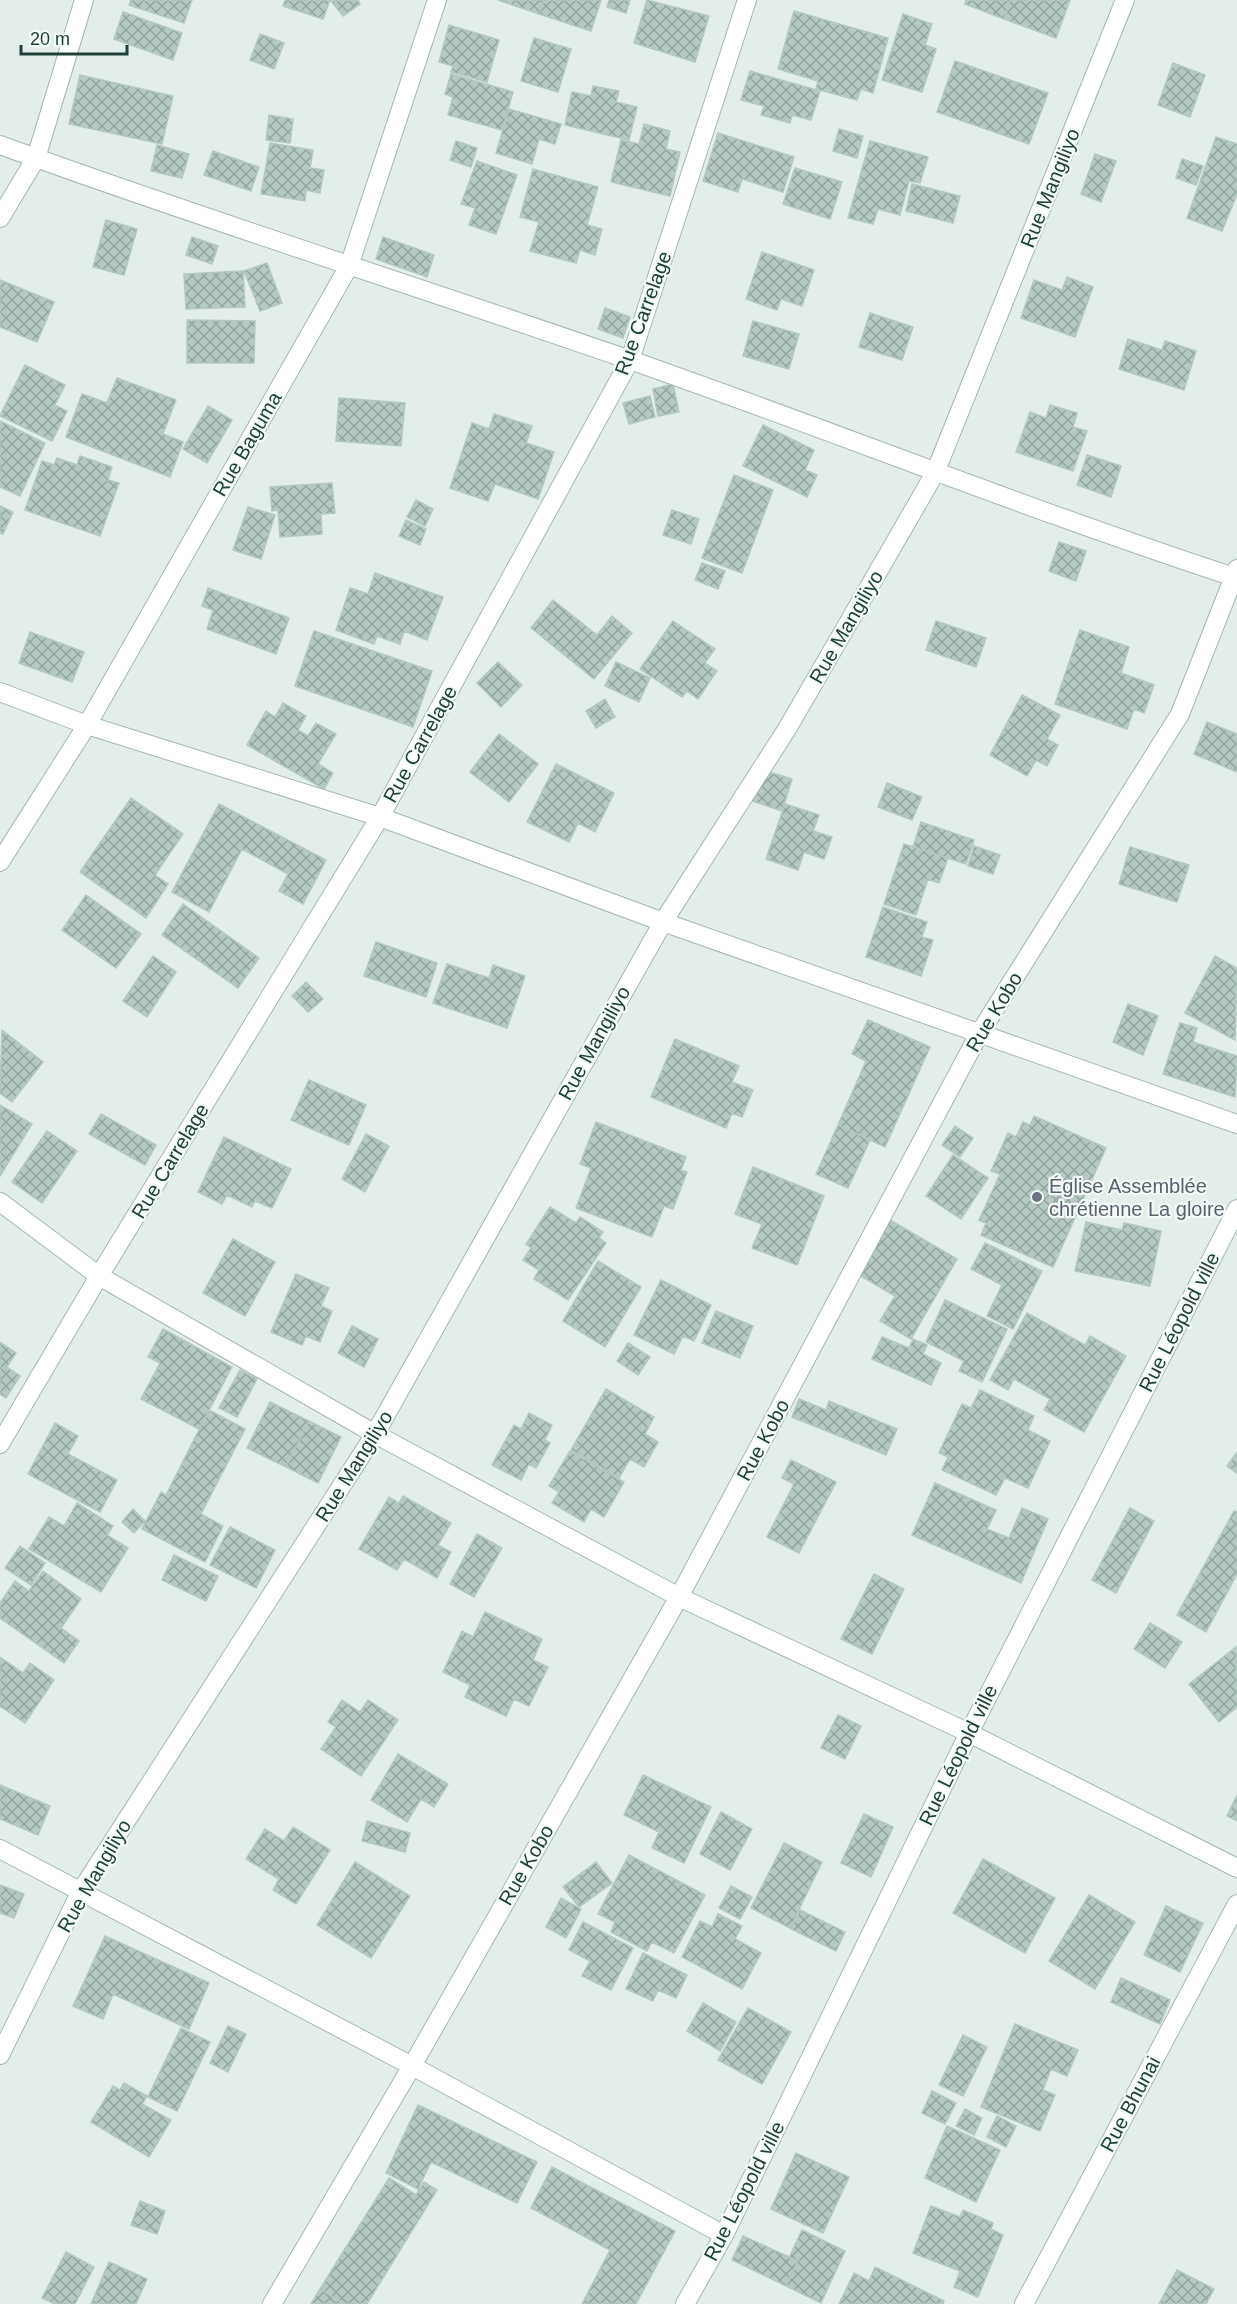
<svg xmlns="http://www.w3.org/2000/svg" width="1237" height="2304" font-family="Helvetica,sans-serif">
  <style>
    .building { fill: url(#building-cross-hatch); stroke: #b4c8c2; stroke-width: 1.5 }
    .lines { fill: none; stroke-linecap: round; stroke-linejoin: round }
    .minor-casing { stroke: #a5b7b2; stroke-width: 20 }
    .minor { stroke: #fff; stroke-width: 18 }
    .worship-dot { fill: #6b7280; stroke: #f4faf7; stroke-width: 2 }
    .labels { text-anchor: middle; stroke-width: 4.5; stroke-linejoin: round; paint-order: stroke }
    .street-label { font-size: 20px; fill: #20413b; stroke: #f4faf7 }
    .worship-label { font-size: 20px; fill: #5b616d; stroke: #f4faf7; text-anchor: start }
  </style>
  <defs>
    <pattern id="building-cross-hatch" width="8" height="8" patternUnits="userSpaceOnUse" patternTransform="scale(1.5)"><rect width="8" height="8" fill="#b7c9c3"/><path d="M0 0l8 8M0 8l8-8" fill="none" stroke="#94a5a0"/></pattern>
  </defs>
  <rect width="100%" height="100%" fill="#e3eeea"/>
  <path class="building" d="M131 0H192L184 23 129 5Z
    M285 0H330L323 19 283 6Z
    M358 0 360 4 343 16 331 1Z
    M498 0H544L539 14Z
    M544 0H601L591 31 539 14Z
    M609 0H630L626 13 607 7Z
    M647 0 709 16 695 62 634 43Z
    M966 0H1011L1004 19 965 4Z
    M1011 0H1070L1056 38 1004 19Z
    M794 11 888 38 873 93 861 89 857 100 816 89 818 81 778 69Z
    M123 12 182 33 173 60 114 39Z
    M903 14 932 24 925 45 936 49 922 92 882 80Z
    M449 25 499 40 487 82 451 72 453 66 439 62Z
    M260 34 284 43 274 69 250 60Z
    M534 38 571 49 558 92 521 81Z
    M955 61 1048 93 1029 144 937 112Z
    M1173 63 1205 75 1190 117 1158 105Z
    M750 71 820 91 811 120 792 115 790 123 761 115 764 106 741 100Z
    M451 74 513 92 502 130 448 115 453 97 445 94Z
    M80 75 173 96 162 144 69 124Z
    M593 86 619 91 616 102 637 107 629 140 565 125 572 92 591 96Z
    M509 109 561 124 555 144 539 139 532 164 496 153Z
    M269 115 293 119 290 143 266 140Z
    M644 124 670 131 666 149 680 152 670 196 611 182 621 140 639 144Z
    M839 129 863 136 857 158 833 151Z
    M718 133 794 157 783 192 742 179 738 192 703 181Z
    M1216 137 1237 144V194L1222 231 1187 218Z
    M456 141 477 148 471 167 450 160Z
    M870 141 928 157 920 183 909 181 900 215 878 209 873 224 848 218Z
    M270 143 313 150 310 168 324 170 320 193 306 190 305 201 261 194Z
    M157 145 189 154 182 178 151 171Z
    M213 151 259 167 251 191 204 175Z
    M1095 154 1116 161 1101 202 1081 194Z
    M1182 159 1203 166 1196 185 1176 178Z
    M477 161 517 175 496 234 469 225 475 208 461 204Z
    M795 168 842 182 830 219 783 204Z
    M533 169 598 187 587 225 602 229 595 255 580 250 576 263 530 251 539 222 520 217Z
    M912 184 960 196 953 223 906 211Z
    M106 220 137 229 124 275 93 267Z
    M192 237 218 246 212 264 186 255Z
    M383 237 434 255 427 277 376 259Z
    M762 252 814 270 802 306 781 299 777 310 746 299Z
    M267 263 282 303 260 311 244 271Z
    M243 271 245 307 186 309 184 274Z
    M1067 277 1093 287 1075 337 1021 318 1034 280 1062 290Z
    M0 280 54 302 37 342 0 327Z
    M605 308 630 317 623 338 598 329Z
    M870 313 913 327 902 360 859 347Z
    M187 320 255 321 254 363H187Z
    M753 321 799 334 789 369 743 356Z
    M1128 339 1162 350 1165 341 1196 351 1184 390 1119 369Z
    M25 365 65 385 55 405 67 411 52 441 0 416Z
    M117 378 176 400 163 434 183 442 170 477 66 437 82 394 107 403Z
    M673 384 679 412 658 416 653 389Z
    M650 396 655 417 629 424 623 403Z
    M339 398 405 403 401 446 336 441Z
    M1050 405 1077 413 1073 427 1087 431 1073 471 1016 452 1030 412 1046 418Z
    M208 406 232 420 207 463 183 449Z
    M494 414 532 426 526 443 554 452 538 499 495 484 488 501 450 488 472 423 489 429Z
    M0 421 45 443 20 496 0 487Z
    M763 425 814 450 805 470 817 475 807 497 743 466Z
    M1087 455 1121 466 1111 497 1077 485Z
    M80 456 112 467 108 480 119 483 100 536 25 510 42 461 54 465 57 458 77 465Z
    M734 475 773 490 742 573 702 558Z
    M332 483 335 513 321 514 322 534 280 537 278 510 272 511 270 487Z
    M416 500 433 509 425 526 407 517Z
    M0 506 13 512 3 534 0 533Z
    M248 507 275 515 261 559 233 550Z
    M672 510 699 519 691 544 663 535Z
    M406 520 426 529 420 545 399 536Z
    M1059 542 1086 551 1076 581 1049 571Z
    M702 563 725 571 718 589 695 580Z
    M375 573 443 597 427 640 404 631 400 644 377 636 374 644 336 630 350 588 368 594Z
    M208 588 289 618 276 654 207 629 213 610 202 606Z
    M553 600 597 635 612 616 632 633 594 679 531 628Z
    M673 621 715 649 705 663 717 671 698 699 687 691 682 697 640 669Z
    M936 621 986 638 976 667 926 650Z
    M1080 630 1129 647 1121 673 1154 685 1144 713 1134 709 1127 729 1055 704Z
    M314 631 432 671 413 727 295 686Z
    M30 632 84 652 72 682 19 663Z
    M498 662 522 685 501 707 477 683Z
    M616 662 650 678 639 702 605 686Z
    M1022 695 1060 715 1047 739 1058 745 1047 766 1036 760 1027 776 990 755Z
    M605 699 615 717 596 728 586 711Z
    M283 703 306 716 298 730 308 736 316 723 336 734 318 764 333 773 324 789 247 745 266 711 275 717Z
    M1207 722 1237 734V772L1194 754Z
    M499 734 538 764 509 802 470 772Z
    M556 764 614 793 595 832 578 823 569 842 527 822Z
    M753 767 792 779 782 811 744 798Z
    M887 783 922 797 912 820 878 807Z
    M131 798 183 834 155 875 168 884 146 918 80 872Z
    M219 804 326 860 303 904 279 891 288 874 242 849 209 912 172 892Z
    M785 804 819 815 813 831 832 837 824 859 804 852 798 870 766 859Z
    M921 822 974 840 966 864 913 847Z
    M904 844 948 858 939 883 928 879 916 915 884 904Z
    M974 846 1000 855 993 874 968 866Z
    M1130 847 1189 865 1177 902 1119 884Z
    M86 895 141 934 116 968 62 930Z
    M183 904 259 958 238 988 162 935Z
    M883 907 927 922 922 937 933 940 921 976 866 957Z
    M376 942 437 963 426 997 364 976Z
    M153 956 176 972 147 1017 123 1001Z
    M1215 956 1237 968 1235 1040 1185 1013Z
    M447 964 489 978 493 965 525 976 507 1028 433 1003Z
    M306 982 323 999 308 1012 292 996Z
    M1128 1004 1158 1016 1143 1055 1113 1042Z
    M868 1020 930 1047 885 1147 838 1125 866 1061 852 1054Z
    M1180 1023 1197 1028 1193 1042 1237 1056 1235 1097 1163 1074Z
    M2 1030 43 1062 12 1102 0 1093Z
    M675 1039 739 1066 732 1082 753 1090 742 1117 732 1113 726 1128 651 1097Z
    M309 1080 366 1105 349 1145 291 1120Z
    M0 1105 32 1124 0 1176Z
    M101 1114 156 1145 145 1165 89 1134Z
    M1034 1116 1106 1148 1053 1267 981 1235 986 1223 979 1220 1000 1174 991 1171 1008 1133 1016 1137 1023 1122 1030 1125Z
    M596 1122 686 1157 681 1170 687 1172 673 1209 664 1206 652 1237 576 1208 591 1168 580 1164Z
    M838 1125 870 1140 848 1188 816 1174Z
    M955 1126 973 1138 960 1157 942 1145Z
    M47 1131 77 1151 42 1203 12 1182Z
    M366 1134 389 1146 365 1192 342 1179Z
    M224 1137 291 1169 272 1208 255 1201 252 1207 227 1195 222 1204 198 1192Z
    M953 1155 988 1178 961 1219 926 1196Z
    M753 1167 824 1196 797 1265 752 1248 762 1224 735 1214Z
    M550 1207 576 1223 580 1217 603 1232 599 1238 606 1243 568 1300 534 1279 539 1270 523 1260 531 1248 526 1244Z
    M890 1220 957 1259 911 1339 880 1321 895 1296 859 1275Z
    M1086 1222 1122 1230 1124 1223 1161 1231 1150 1286 1075 1271Z
    M233 1239 275 1262 245 1316 203 1293Z
    M985 1243 1042 1271 1013 1329 987 1316 1002 1285 971 1269Z
    M598 1261 641 1287 605 1347 563 1321Z
    M296 1274 329 1288 321 1306 332 1311 320 1342 306 1336 302 1345 271 1332Z
    M661 1280 711 1305 694 1341 683 1336 674 1354 634 1335Z
    M945 1300 1007 1329 982 1382 959 1371 964 1361 926 1342Z
    M716 1311 753 1326 740 1358 702 1343Z
    M1027 1313 1085 1345 1090 1336 1126 1356 1084 1432 1044 1410 1050 1399 1014 1379 1008 1390 990 1380Z
    M352 1326 378 1339 364 1367 338 1353Z
    M163 1329 232 1367 199 1429 141 1399 160 1363 148 1357Z
    M882 1337 909 1348 913 1339 927 1345 923 1354 941 1363 931 1385 872 1359Z
    M0 1342 16 1353 7 1367 20 1376 6 1398 0 1394Z
    M628 1343 650 1357 638 1375 617 1361Z
    M240 1370 257 1379 237 1417 219 1408Z
    M606 1389 654 1417 645 1434 658 1442 644 1467 630 1459 619 1478 571 1450Z
    M980 1390 1034 1416 1028 1430 1050 1441 1028 1488 1005 1478 996 1495 942 1470 948 1457 939 1453 962 1404 971 1408Z
    M799 1399 826 1410 829 1401 897 1429 886 1455 792 1417Z
    M270 1402 309 1421 286 1467 247 1448Z
    M209 1410 245 1429 201 1514 223 1526 205 1562 142 1529 161 1492 166 1495Z
    M529 1413 552 1425 545 1440 550 1443 536 1468 529 1464 521 1480 492 1465 514 1425 521 1429Z
    M309 1421 341 1437 318 1483 286 1467Z
    M55 1423 78 1436 68 1454 117 1480 100 1512 28 1474Z
    M570 1451 624 1482 604 1517 591 1509 584 1522 552 1503 559 1492 549 1486Z
    M1237 1452V1473L1227 1466Z
    M791 1460 836 1482 799 1553 767 1537 794 1484 782 1478Z
    M935 1483 996 1510 987 1529 1009 1538 1022 1508 1048 1519 1021 1583 912 1535Z
    M403 1496 451 1523 438 1545 451 1552 437 1578 404 1559 397 1570 359 1549 389 1497 399 1503Z
    M77 1503 113 1526 107 1535 128 1548 101 1592 29 1549 49 1517 64 1526Z
    M1130 1508 1154 1521 1116 1593 1092 1580Z
    M133 1509 145 1521 134 1533 122 1522Z
    M1234 1511 1237 1512V1574L1206 1632 1177 1615Z
    M230 1527 275 1550 256 1588 210 1565Z
    M477 1534 502 1548 474 1597 450 1584Z
    M20 1546 45 1563 31 1585 5 1568Z
    M174 1555 218 1576 206 1601 162 1580Z
    M43 1571 81 1599 61 1628 79 1641 64 1663 0 1618V1603L15 1581 29 1591Z
    M874 1574 904 1589 872 1654 841 1639Z
    M485 1612 542 1639 533 1660 548 1667 529 1706 514 1699 506 1716 465 1697 470 1685 443 1672 462 1631 473 1637Z
    M1150 1623 1182 1642 1165 1668 1134 1649Z
    M1236 1647 1237 1707 1219 1722 1189 1684Z
    M0 1657 23 1673 30 1663 54 1680 25 1723 0 1706Z
    M342 1700 360 1712 368 1700 398 1720 361 1776 321 1749 336 1727 328 1722Z
    M838 1715 861 1726 845 1759 821 1748Z
    M398 1754 448 1784 434 1807 421 1799 407 1822 371 1800Z
    M643 1775 711 1807 684 1863 652 1848 659 1832 624 1815Z
    M0 1785 50 1806 38 1835 0 1819Z
    M1237 1795V1821L1227 1816Z
    M721 1812 752 1829 730 1870 700 1854Z
    M864 1814 893 1827 871 1877 841 1863Z
    M367 1821 410 1833 405 1852 362 1841Z
    M293 1827 330 1850 296 1904 273 1890 279 1879 246 1859 265 1829 284 1841Z
    M784 1843 822 1862 790 1928 751 1908Z
    M629 1855 705 1895 674 1953 652 1942 647 1951 611 1932 615 1922 598 1914Z
    M983 1859 1055 1898 1025 1953 953 1913Z
    M355 1862 410 1896 371 1958 317 1925Z
    M596 1862 612 1883 579 1907 563 1887Z
    M0 1885 24 1894 14 1918 0 1913Z
    M731 1886 752 1897 740 1919 719 1908Z
    M1089 1895 1135 1922 1095 1989 1049 1961Z
    M561 1898 581 1909 566 1938 546 1927Z
    M1166 1906 1203 1923 1180 1972 1144 1955Z
    M800 1910 845 1932 836 1951 791 1929Z
    M718 1914 742 1926 735 1939 761 1953 742 1989 682 1957 700 1921 712 1927Z
    M583 1922 633 1948 611 1990 582 1976 590 1961 569 1950Z
    M105 1936 209 1983 189 2029 113 1994 103 2019 73 2006Z
    M643 1953 687 1975 676 1998 658 1990 653 2001 626 1989Z
    M1121 1978 1170 2000 1160 2024 1111 2002Z
    M703 2003 736 2022 720 2051 687 2031Z
    M748 2008 791 2032 762 2084 718 2060Z
    M1015 2024 1078 2050 1067 2076 1051 2069 1043 2090 1055 2095 1040 2131 981 2107Z
    M228 2026 246 2034 228 2072 210 2063Z
    M181 2028 210 2042 177 2111 148 2097Z
    M963 2035 987 2047 963 2096 939 2085Z
    M124 2083 147 2096 142 2104 171 2120 149 2157 91 2122 113 2086 120 2090Z
    M932 2091 956 2103 945 2124 922 2113Z
    M418 2105 537 2162 517 2203 431 2162 418 2189 386 2173Z
    M965 2109 982 2118 974 2135 956 2126Z
    M997 2116 1016 2126 1006 2147 987 2137Z
    M947 2126 1000 2150 976 2202 925 2178Z
    M796 2153 849 2177 823 2233 771 2209Z
    M552 2167 675 2231 636 2304H582L610 2250 531 2208Z
    M389 2178 416 2195 424 2182 437 2190 367 2304H345L320 2289Z
    M140 2201 165 2211 157 2234 131 2225Z
    M931 2206 960 2217 963 2210 993 2223 991 2229 1003 2235 978 2297 954 2287 960 2271 913 2253Z
    M802 2230 845 2251 821 2303 786 2286 798 2261 789 2258Z
    M743 2236 798 2261 786 2286 732 2260Z
    M66 2252 94 2267 75 2304H55L42 2298Z
    M109 2262 147 2279 136 2304H91Z
    M875 2267 944 2301 943 2304H839L854 2273 869 2281Z
    M1177 2270 1214 2289 1206 2304H1159Z
    M320 2289 345 2304H311Z"/>
  <g class="lines">
    <g class="minor-casing">
      <path id="minor" d="M0 145C208 221 420 287 630 360 833 431 1032 511 1237 578
        M0 218 36 158 84 0
        M0 692 87 725 380 817 663 922 1237 1124
        M0 862 87 725 349 266 437 0
        M0 1202 99 1276 375 1434 679 1597 969 1733 1237 1868
        M0 1444 99 1276 380 817 630 360 747 0
        M0 1849 412 2066 724 2235
        M0 2055 81 1891 375 1434 663 922 787 729 935 473 1125 0
        M272 2304 412 2066 679 1597 979 1034 1180 714 1237 569
        M685 2304 724 2235 969 1733 1237 1209
        M1024 2304 1237 1904"/>
    </g>
    <use href="#minor" class="minor"/>
  </g>
  <circle class="worship-dot" cx="1037" cy="1197" r="6"/>
  <g class="labels">
    <g class="street-label">
      <text transform="translate(1050 188) rotate(-68)" y="7">Rue Mangiliyo</text>
      <text transform="translate(643 313) rotate(-70)" y="7">Rue Carrelage</text>
      <text transform="translate(247 444) rotate(-60)" y="7">Rue Baguma</text>
      <text transform="translate(846 627) rotate(-60)" y="7">Rue Mangiliyo</text>
      <text transform="translate(420 744) rotate(-61)" y="7">Rue Carrelage</text>
      <text transform="translate(994 1012) rotate(-59)" y="7">Rue Kobo</text>
      <text transform="translate(594 1043) rotate(-61)" y="7">Rue Mangiliyo</text>
      <text transform="translate(170 1161) rotate(-59)" y="7">Rue Carrelage</text>
      <text transform="translate(1179 1322) rotate(-63)" y="7">Rue Léopold ville</text>
      <text transform="translate(763 1440) rotate(-62)" y="7">Rue Kobo</text>
      <text transform="translate(354 1466) rotate(-58)" y="7">Rue Mangiliyo</text>
      <text transform="translate(958 1755) rotate(-64)" y="7">Rue Léopold ville</text>
      <text transform="translate(526 1865) rotate(-60)" y="7">Rue Kobo</text>
      <text transform="translate(94 1876) rotate(-60)" y="7">Rue Mangiliyo</text>
      <text transform="translate(1130 2104) rotate(-62)" y="7">Rue Bhunai</text>
      <text transform="translate(744 2191) rotate(-63)" y="7">Rue Léopold ville</text>
    </g>
    <g class="worship-label">
      <text x="1049" y="1193">Église Assemblée<tspan x="1049" dy="23">chrétienne La gloire</tspan></text>
    </g>
  </g>
  <path d="M21 45v9h106v-9" fill="none" stroke="#20413b" stroke-width="3"/>
  <text x="30" y="45" font-size="18" fill="#20413b" stroke="#f4faf7" stroke-width="4.5" paint-order="stroke">20 m</text>
</svg>
